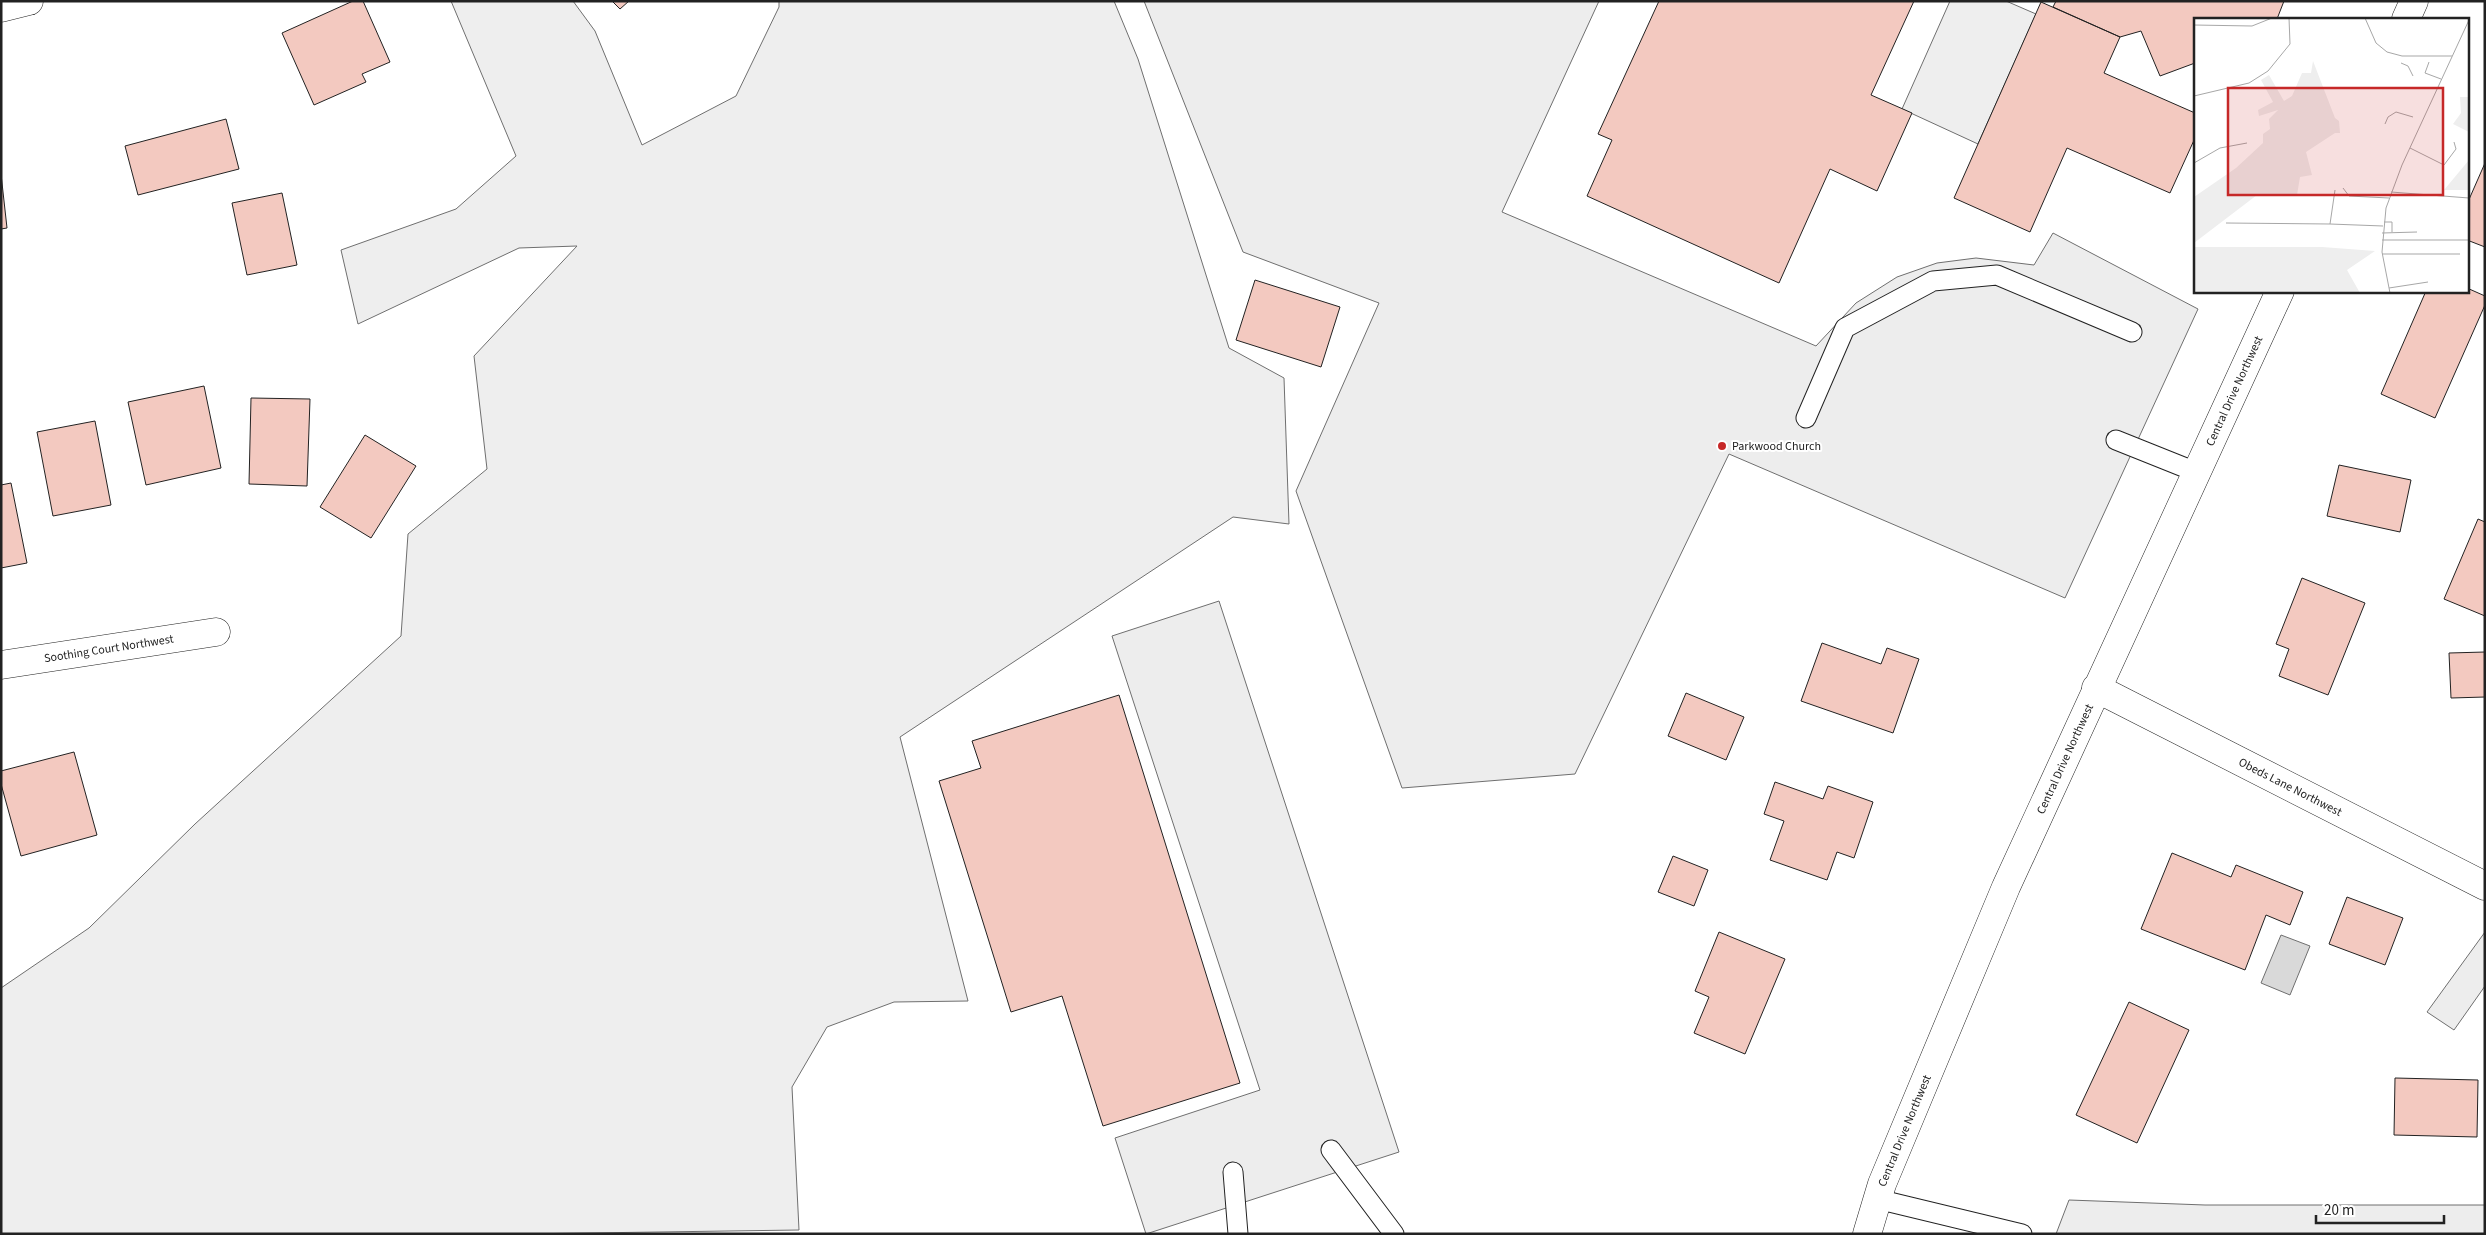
<svg xmlns="http://www.w3.org/2000/svg" width="2486" height="1235" font-family="'Source Sans 3',sans-serif">
  <style>
    .green { fill: #eee; stroke: #6f6f6f }
    .parking { fill: #ededed; stroke: #6f6f6f }
    .water { fill: #d9d9d9; stroke: #6f6f6f }
    .building { fill: #f3c9c0; stroke: #222 }
    .lines { fill: none; stroke-linecap: round; stroke-linejoin: round }
    .service-casing { stroke: #222; stroke-width: 21 }
    .minor-casing { stroke: #222; stroke-width: 29 }
    .tertiary-casing { stroke: #222; stroke-width: 29 }
    .service { stroke: #fff; stroke-width: 19 }
    .minor { stroke: #fff; stroke-width: 28 }
    .tertiary { stroke: #fff; stroke-width: 28 }
    .poi-dot { fill: #c62828; stroke: #fff; stroke-width: 2 }
    .labels { text-anchor: middle; stroke-width: 4; stroke-linejoin: round; paint-order: stroke }
    .street-label { font-size: 12px; fill: #222; stroke: #fff }
    .poi-label { font-size: 12px; fill: #222; stroke: #fff; text-anchor: start }
    .inset-road { fill: none; stroke: #a7a7a7; stroke-width: 1 }
    .view { fill: #c62828; fill-opacity: 0.15; stroke: #c62828; stroke-width: 2.5 }
    .inset-edge { fill: none; stroke: #222; stroke-width: 2.5 }
  </style>
  <rect width="100%" height="100%" fill="#fff"/>
  <path class="green" d="M451 1H573L595 31 642 145 736 96 779 7V1H1114L1138 59 1229 348 1284 378 1289 524 1233 517 900 737 968 1001 894 1002 827 1027 792 1087 799 1230 518 1234H1V988L89 928 195 824 401 636 408 534 487 469 474 356 577 246 519 248 358 324 341 250 456 209 516 156Z
    M1950 1H2006L2036 14 1978 144 1902 109Z"/>
  <path class="parking" d="M1144 1H1599L1502 212 1816 346 1856 303 1897 277 1937 263 1976 258 2034 265 2053 233 2198 309 2065 598 1729 454 1575 774 1402 788 1296 491 1379 303 1243 252Z
    M1219 601 1399 1152 1146 1234 1115 1138 1260 1090 1112 636Z
    M2485 932V986L2454 1030 2427 1012Z
    M2069 1200 2205 1205H2485V1234H2056Z"/>
  <path class="water" d="M2281 935 2310 946 2290 995 2261 983Z"/>
  <path class="building" d="M353 1H363L390 62 362 74 366 82 314 105 282 33Z
    M612 1H629L620 9Z
    M1659 1H1914L1871 95 1912 113 1877 191 1830 169 1779 283 1587 196 1612 140 1598 134Z
    M2056 1H2284L2277 19H2195V63L2160 76 2141 31 2120 37 2053 7Z
    M2041 2 2120 37 2104 73 2195 113V138L2170 193 2067 148 2030 232 1954 198Z
    M226 119 239 169 138 195 125 146Z
    M2485 163V247L2467 240V204Z
    M1 174 7 228 1 229Z
    M282 193 297 265 247 275 232 203Z
    M1255 280 1340 307 1321 367 1236 340Z
    M2467 288 2485 296V305L2435 418 2381 394 2426 291H2467Z
    M204 386 221 468 146 485 128 402Z
    M251 398 310 399 307 486 249 484Z
    M95 421 111 505 53 516 37 432Z
    M365 435 416 466 371 538 320 507Z
    M2339 465 2411 480 2400 532 2327 516Z
    M11 483 27 563 1 568V485Z
    M2478 519 2485 522V616L2444 599Z
    M2302 578 2365 603 2328 695 2279 676 2289 649 2276 644Z
    M1822 643 1881 664 1887 648 1919 659 1893 733 1801 701Z
    M2485 652V697L2451 698 2449 653Z
    M1686 693 1744 717 1726 760 1668 736Z
    M1119 695 1240 1083 1103 1126 1062 996 1011 1012 939 781 981 768 972 741Z
    M74 752 97 835 21 856 1 784V771Z
    M1775 782 1823 799 1828 786 1873 802 1854 858 1837 852 1827 880 1770 860 1784 821 1764 814Z
    M2172 853 2231 877 2236 865 2303 892 2290 925 2266 915 2245 970 2141 929Z
    M1673 856 1708 870 1694 906 1658 892Z
    M2347 897 2403 918 2385 965 2329 944Z
    M1719 932 1785 959 1745 1054 1694 1033 1709 997 1695 991Z
    M2129 1002 2189 1030 2137 1143 2076 1115Z
    M2395 1078 2478 1080 2477 1137 2394 1135Z"/>
  <g class="lines">
    <g class="service-casing">
      <path id="service" d="M1806 418 1845 328 1933 281 1997 275 2132 332
        M2116 440 2196 472
        M1331 1150 1394 1234
        M1233 1172 1238 1234
        M1877 1199 2022 1234"/>
    </g>
    <g class="minor-casing">
      <g id="minor">
        <path d="M1 8 29 1"/>
        <path id="s1" d="M1 665 216 632"/>
        <path id="s2" d="M2096 688 2485 886"/>
      </g>
    </g>
    <g class="tertiary-casing">
      <g id="tertiary">
        <path d="M2406 19 2414 1"/>
        <path id="s3" d="M1867 1234 1882 1184 2006 887 2280 291"/>
      </g>
    </g>
    <use href="#service" class="service"/>
    <use href="#minor" class="minor"/>
    <use href="#tertiary" class="tertiary"/>
  </g>
  <circle class="poi-dot" cx="1722" cy="446" r="5"/>
  <g class="labels">
    <g class="street-label">
      <text dy="4" stroke="none"><textPath href="#s3" startOffset="920">Central Drive Northwest</textPath></text>
      <text dy="4" stroke="none"><textPath href="#s1" startOffset="109">Soothing Court Northwest</textPath></text>
      <text dy="4" stroke="none"><textPath href="#s3" startOffset="515">Central Drive Northwest</textPath></text>
      <text dy="4" stroke="none"><textPath href="#s2" startOffset="218">Obeds Lane Northwest</textPath></text>
      <text dy="4" stroke="none"><textPath href="#s3" startOffset="110">Central Drive Northwest</textPath></text>
    </g>
    <g class="poi-label">
      <text x="1732" y="450">Parkwood Church</text>
    </g>
  </g>
  <g transform="translate(2194 18)">
    <rect width="275" height="275" fill="#fff"/>
    <path d="M119 43 141 100 145 103 146 115H141L112 134 118 157 106 159 103 177H63L0 225V179L42 150 69 125V116L76 111 75 101 84 92 65 98 64 92 79 84 67 62 75 57 90 83 98 78 108 55H117ZM266 79H275V114L259 106 267 95ZM275 142V172H250ZM0 229H128L181 233 153 252 166 275H0Z" fill="#eee"/>
    <path class="inset-road" d="M171 0 182 25 193 34 208 38H258M0 7 58 8 78 0M235 44 231 55 247 61M207 45 214 48 219 58M0 78 55 65 74 53 96 26 95 0M191 106 194 99 202 94 219 99M216 130 250 147 262 131 260 124M0 145 26 130 53 125M149 170 155 178 195 180M141 172 136 206 189 208M197 174 275 180M190 204H198V214M32 205 136 206M188 215 223 214M188 222H275M188 236H266M195 270 234 264M196 275 188 234 192 190 208 147 275 2"/>
    <path class="view" d="M34 70H249V177H34Z"/>
    <rect width="275" height="275" class="inset-edge"/>
  </g>
  <rect width="2486" height="1235" fill="none" stroke="#222222" stroke-width="5"/>
  <path d="M2316 1215v8h128v-8" fill="none" stroke="#222222" stroke-width="2.5"/>
  <text x="2324" y="1215" font-size="15" fill="#222222" stroke="#ffffff" stroke-width="4" paint-order="stroke">20 m</text>
</svg>
